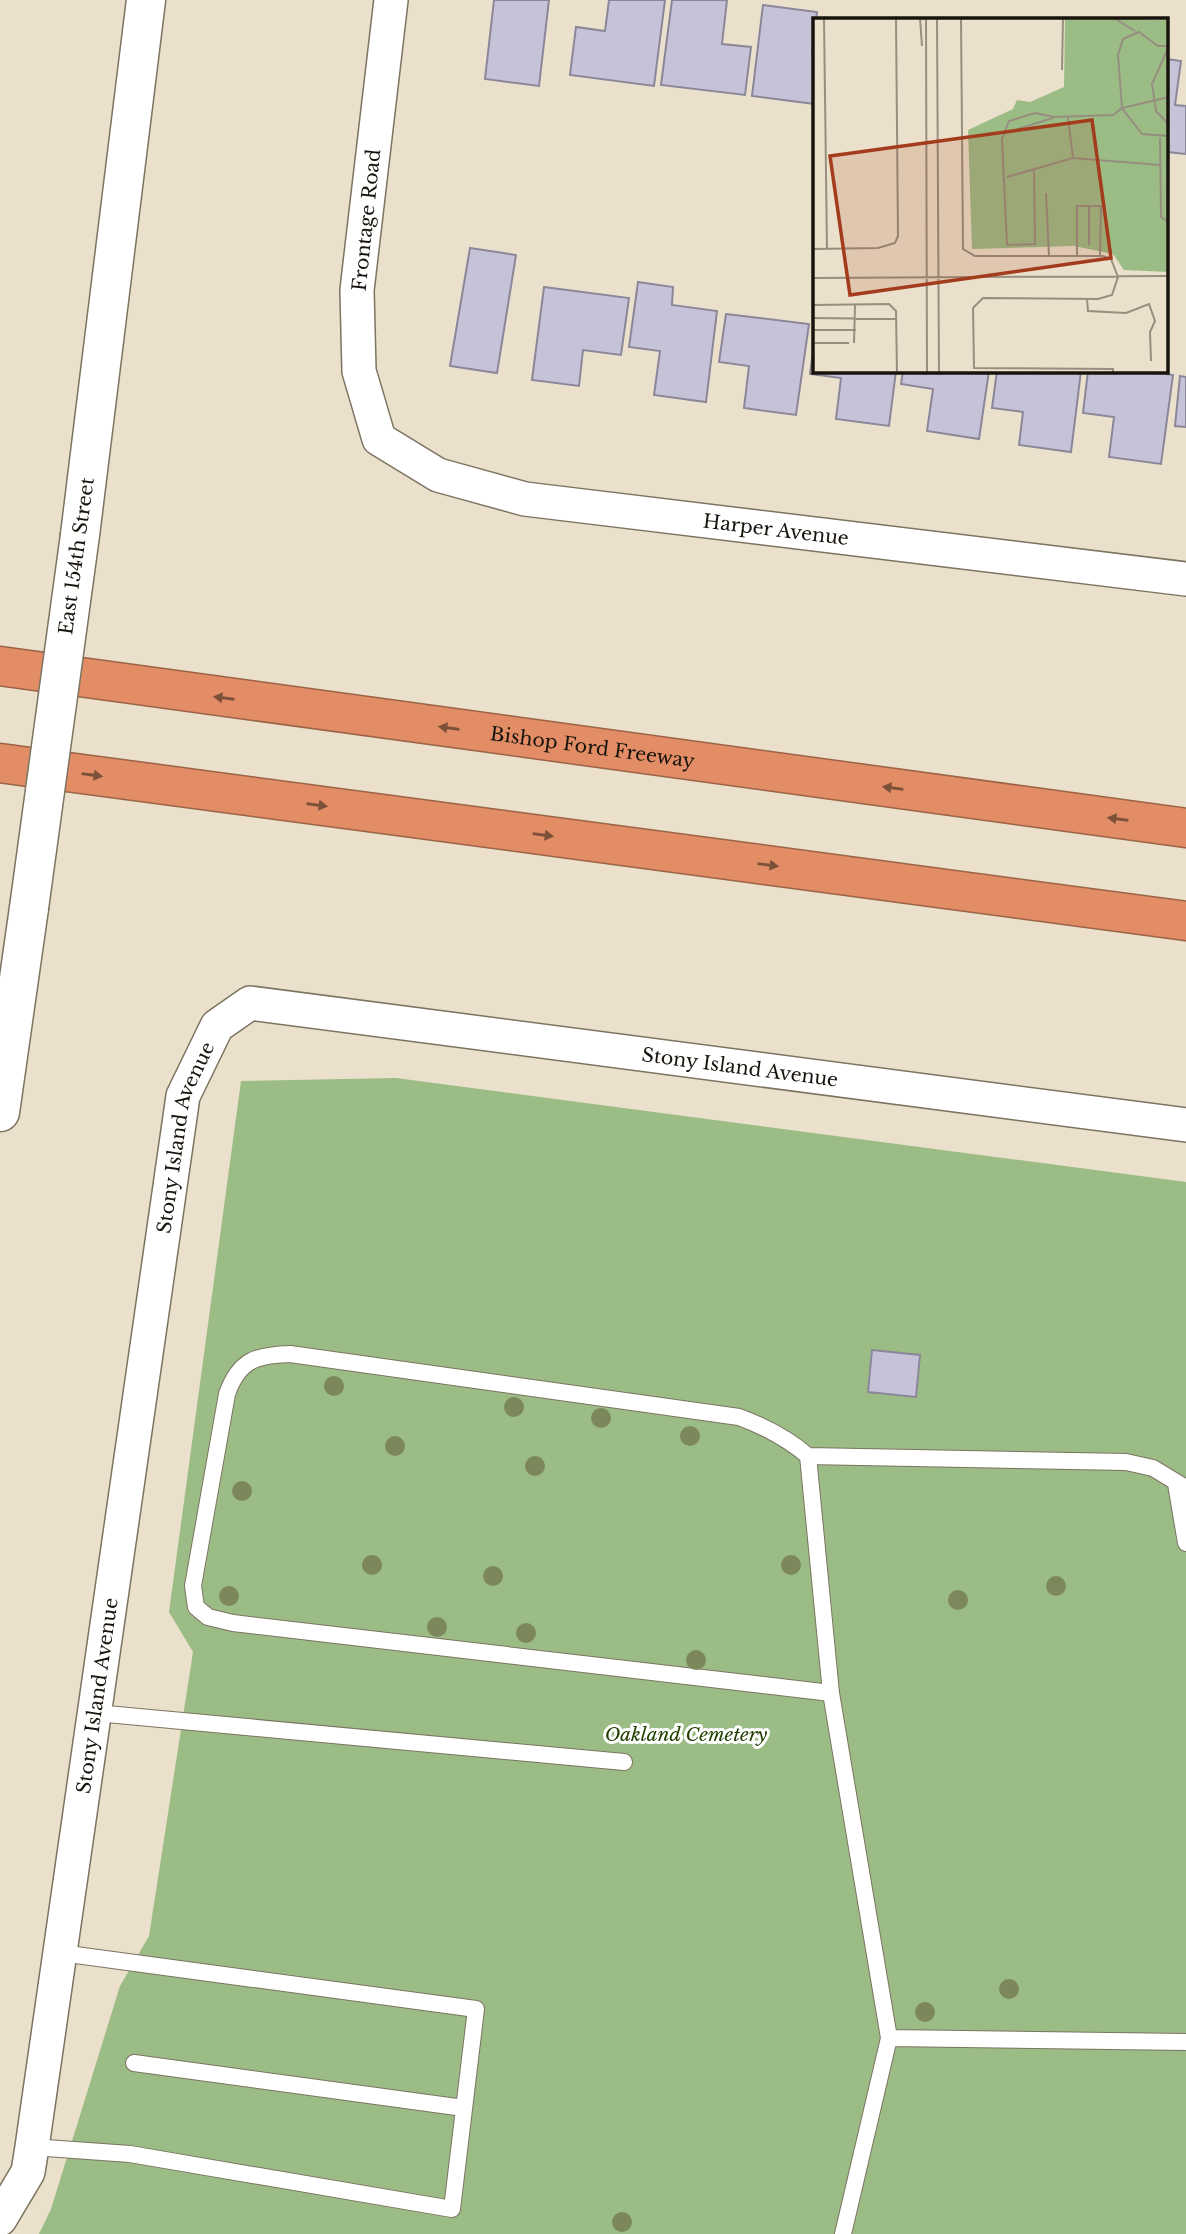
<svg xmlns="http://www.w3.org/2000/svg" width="1186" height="2234" font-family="'Libre Baskerville',serif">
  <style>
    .green { fill: #9cbc86 }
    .building { fill: #c6c2d7; stroke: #8b879b; stroke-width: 2 }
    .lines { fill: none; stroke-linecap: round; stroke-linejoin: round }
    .lane-casing { stroke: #7c7360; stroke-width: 18 }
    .street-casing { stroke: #7c7360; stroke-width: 36 }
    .secondary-casing { stroke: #7c7360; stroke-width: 41 }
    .highway-casing { stroke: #9b6346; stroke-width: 41 }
    .lane { stroke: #fff; stroke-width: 16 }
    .street { stroke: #fff; stroke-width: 33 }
    .secondary { stroke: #fff; stroke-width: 38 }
    .highway { stroke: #e28d65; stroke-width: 38 }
    .secondary-bridge-casing { stroke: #7c7360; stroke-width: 41; stroke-linecap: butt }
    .secondary-bridge { stroke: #fff; stroke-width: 38 }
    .tree { fill: #7c885b }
    .oneway { fill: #7d5039 }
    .labels { text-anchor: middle; stroke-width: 6; stroke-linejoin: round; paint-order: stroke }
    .street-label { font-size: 19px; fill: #18140d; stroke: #fff }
    .park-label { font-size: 19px; font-style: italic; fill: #214000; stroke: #fff }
    .inset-road { fill: none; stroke: #978e7f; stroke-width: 2 }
    .view { fill: #a33b1d; fill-opacity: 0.15; stroke: #a33b1d; stroke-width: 3.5 }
    .inset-edge { fill: none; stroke: #18140d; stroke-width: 3.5 }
  </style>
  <rect width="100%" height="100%" fill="#ebe0cb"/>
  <path class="green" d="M396 1078 1186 1182V2234H39L51 2209 120 1986 149 1936 193 1652 169 1612 241 1081Z"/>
  <path class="building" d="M494 0H549L539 86 485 79Z
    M609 0H665L654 86 570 75 576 27 605 31Z
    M672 0H727L722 44 751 47 745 95 661 85Z
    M763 5 817 12 812 56H815V104L752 96Z
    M1167 59 1181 61 1175 105 1186 106V154L1167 152Z
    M470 248 516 255 497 373 450 366Z
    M638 282 673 287 672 305 717 311 706 402 654 395 660 351 629 347Z
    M544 287 629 298 621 355 583 350 579 386 532 380Z
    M726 314 809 324 796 415 744 408 749 366 719 362Z
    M815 337V371H896L889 426 836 419 841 378 810 374Z
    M903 371H989L979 439 927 431 933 389 901 384Z
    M997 371H1081L1071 452 1019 445 1023 412 992 408Z
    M1088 371H1143L1173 375 1161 464 1109 457 1114 417 1083 413Z
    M1180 376 1186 377V427L1175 426Z
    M872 1350 920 1355 916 1397 868 1392Z"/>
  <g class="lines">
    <g class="lane-casing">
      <path id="lane" d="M808 1456 831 1693 889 2038 843 2234
        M1176 1484 1186 1543
        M831 1693 233 1623 208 1617 196 1607 193 1586 227 1394C239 1360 256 1355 290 1354L739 1417C766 1427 787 1438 808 1456L1126 1462 1153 1468 1186 1488
        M96 1713 624 1762
        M889 2038 1186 2042
        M134 2063 464 2108
        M32 2147 130 2154 452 2209 476 2009 61 1953"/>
    </g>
    <g class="street-casing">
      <g id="street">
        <path id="s1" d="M391 0 357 290 359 371 379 439 438 475 525 499 1186 579"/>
        <path id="s2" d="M0 2219 28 2172 32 2147 183 1096 217 1026 250 1003 1186 1125"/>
      </g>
    </g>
    <g class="secondary-casing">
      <path id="secondary" d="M80 535 146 0
        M0 1112 29 908"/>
    </g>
    <g class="highway-casing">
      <g id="highway">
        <path id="s3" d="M0 666 1186 828"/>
        <path d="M0 763 1186 921"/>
      </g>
    </g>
    <use href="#lane" class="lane"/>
    <use href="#street" class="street"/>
    <use href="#secondary" class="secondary"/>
    <use href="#highway" class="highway"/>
    <g class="secondary-bridge-casing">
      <path id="secondary-bridge" d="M29 908 80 535"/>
    </g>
    <use href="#secondary-bridge" class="secondary-bridge"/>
  </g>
  <g class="tree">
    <circle cx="334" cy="1386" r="10"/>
    <circle cx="514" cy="1407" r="10"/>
    <circle cx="601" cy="1418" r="10"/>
    <circle cx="690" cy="1436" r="10"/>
    <circle cx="395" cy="1446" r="10"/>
    <circle cx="535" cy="1466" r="10"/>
    <circle cx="242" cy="1491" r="10"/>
    <circle cx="372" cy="1565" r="10"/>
    <circle cx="791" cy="1565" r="10"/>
    <circle cx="493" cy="1576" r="10"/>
    <circle cx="1056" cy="1586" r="10"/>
    <circle cx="229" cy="1596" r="10"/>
    <circle cx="958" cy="1600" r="10"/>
    <circle cx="437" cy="1627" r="10"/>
    <circle cx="526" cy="1633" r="10"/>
    <circle cx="696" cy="1660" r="10"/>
    <circle cx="1009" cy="1989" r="10"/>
    <circle cx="925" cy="2012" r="10"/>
    <circle cx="622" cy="2222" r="10"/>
  </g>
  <defs><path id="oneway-solid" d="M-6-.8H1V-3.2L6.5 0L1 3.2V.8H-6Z" transform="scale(1.75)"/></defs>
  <g class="oneway">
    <use href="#oneway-solid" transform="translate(224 698) rotate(-172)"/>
    <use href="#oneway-solid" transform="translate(449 728) rotate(-172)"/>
    <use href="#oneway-solid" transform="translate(92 775) rotate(8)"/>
    <use href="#oneway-solid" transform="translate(893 788) rotate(-172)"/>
    <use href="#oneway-solid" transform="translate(317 805) rotate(8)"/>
    <use href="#oneway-solid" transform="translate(1118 819) rotate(-172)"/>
    <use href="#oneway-solid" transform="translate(543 835) rotate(8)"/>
    <use href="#oneway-solid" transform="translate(768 865) rotate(8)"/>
  </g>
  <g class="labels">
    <g class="street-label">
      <text transform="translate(366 220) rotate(-84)" y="7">Frontage Road</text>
      <text dy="7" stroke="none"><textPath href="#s1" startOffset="856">Harper Avenue</textPath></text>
      <text transform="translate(76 556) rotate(-82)" y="7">East 154th Street</text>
      <text dy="7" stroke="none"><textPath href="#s3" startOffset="598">Bishop Ford Freeway</textPath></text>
      <text dy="7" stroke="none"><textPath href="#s2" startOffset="1754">Stony Island Avenue</textPath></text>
      <text dy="7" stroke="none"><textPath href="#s2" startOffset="1102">Stony Island Avenue</textPath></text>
      <text dy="7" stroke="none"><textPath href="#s2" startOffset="536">Stony Island Avenue</textPath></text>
    </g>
    <g class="park-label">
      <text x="686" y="1741">Oakland Cemetery</text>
    </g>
  </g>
  <g transform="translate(813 18)">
    <rect width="355" height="355" fill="#ebe0cb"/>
    <path d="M252 0 355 2V254L311 252 300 236 261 228 159 231 155 112 200 91 204 82 217 84 251 69Z" fill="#9cbc86"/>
    <path class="inset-road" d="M11 0 14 232M107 0 109 28M113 0 114 355M124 0 126 355M148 0 150 231 162 238H290L298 241 305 259 299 277 285 281 170 280 160 290 161 350 300 351V355M301 0 322 13M356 28 339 66 343 93 356 107M249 52 250 0M356 79 309 90 329 116 356 118M255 99 260 140M192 115 240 100M347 120 348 199 356 205M221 152 222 226 194 227 189 121 196 103 222 95 241 99 300 97 309 90 305 37 310 21 326 14 345 28H356M194 159 260 140 347 147M233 175 236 238M276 188V227M0 231 65 230 82 225 85 218 83 0M264 238V188H288L287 238M0 260 356 258M274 281 275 293 313 295 336 286 342 303 337 314 338 343M0 287 76 286 83 293 84 355M0 300 83 301M0 312H43M0 325H36M41 325 42 287"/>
    <path class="view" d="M279 102 298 240 37 277 17 138Z"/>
    <rect width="355" height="355" class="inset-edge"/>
  </g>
</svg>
